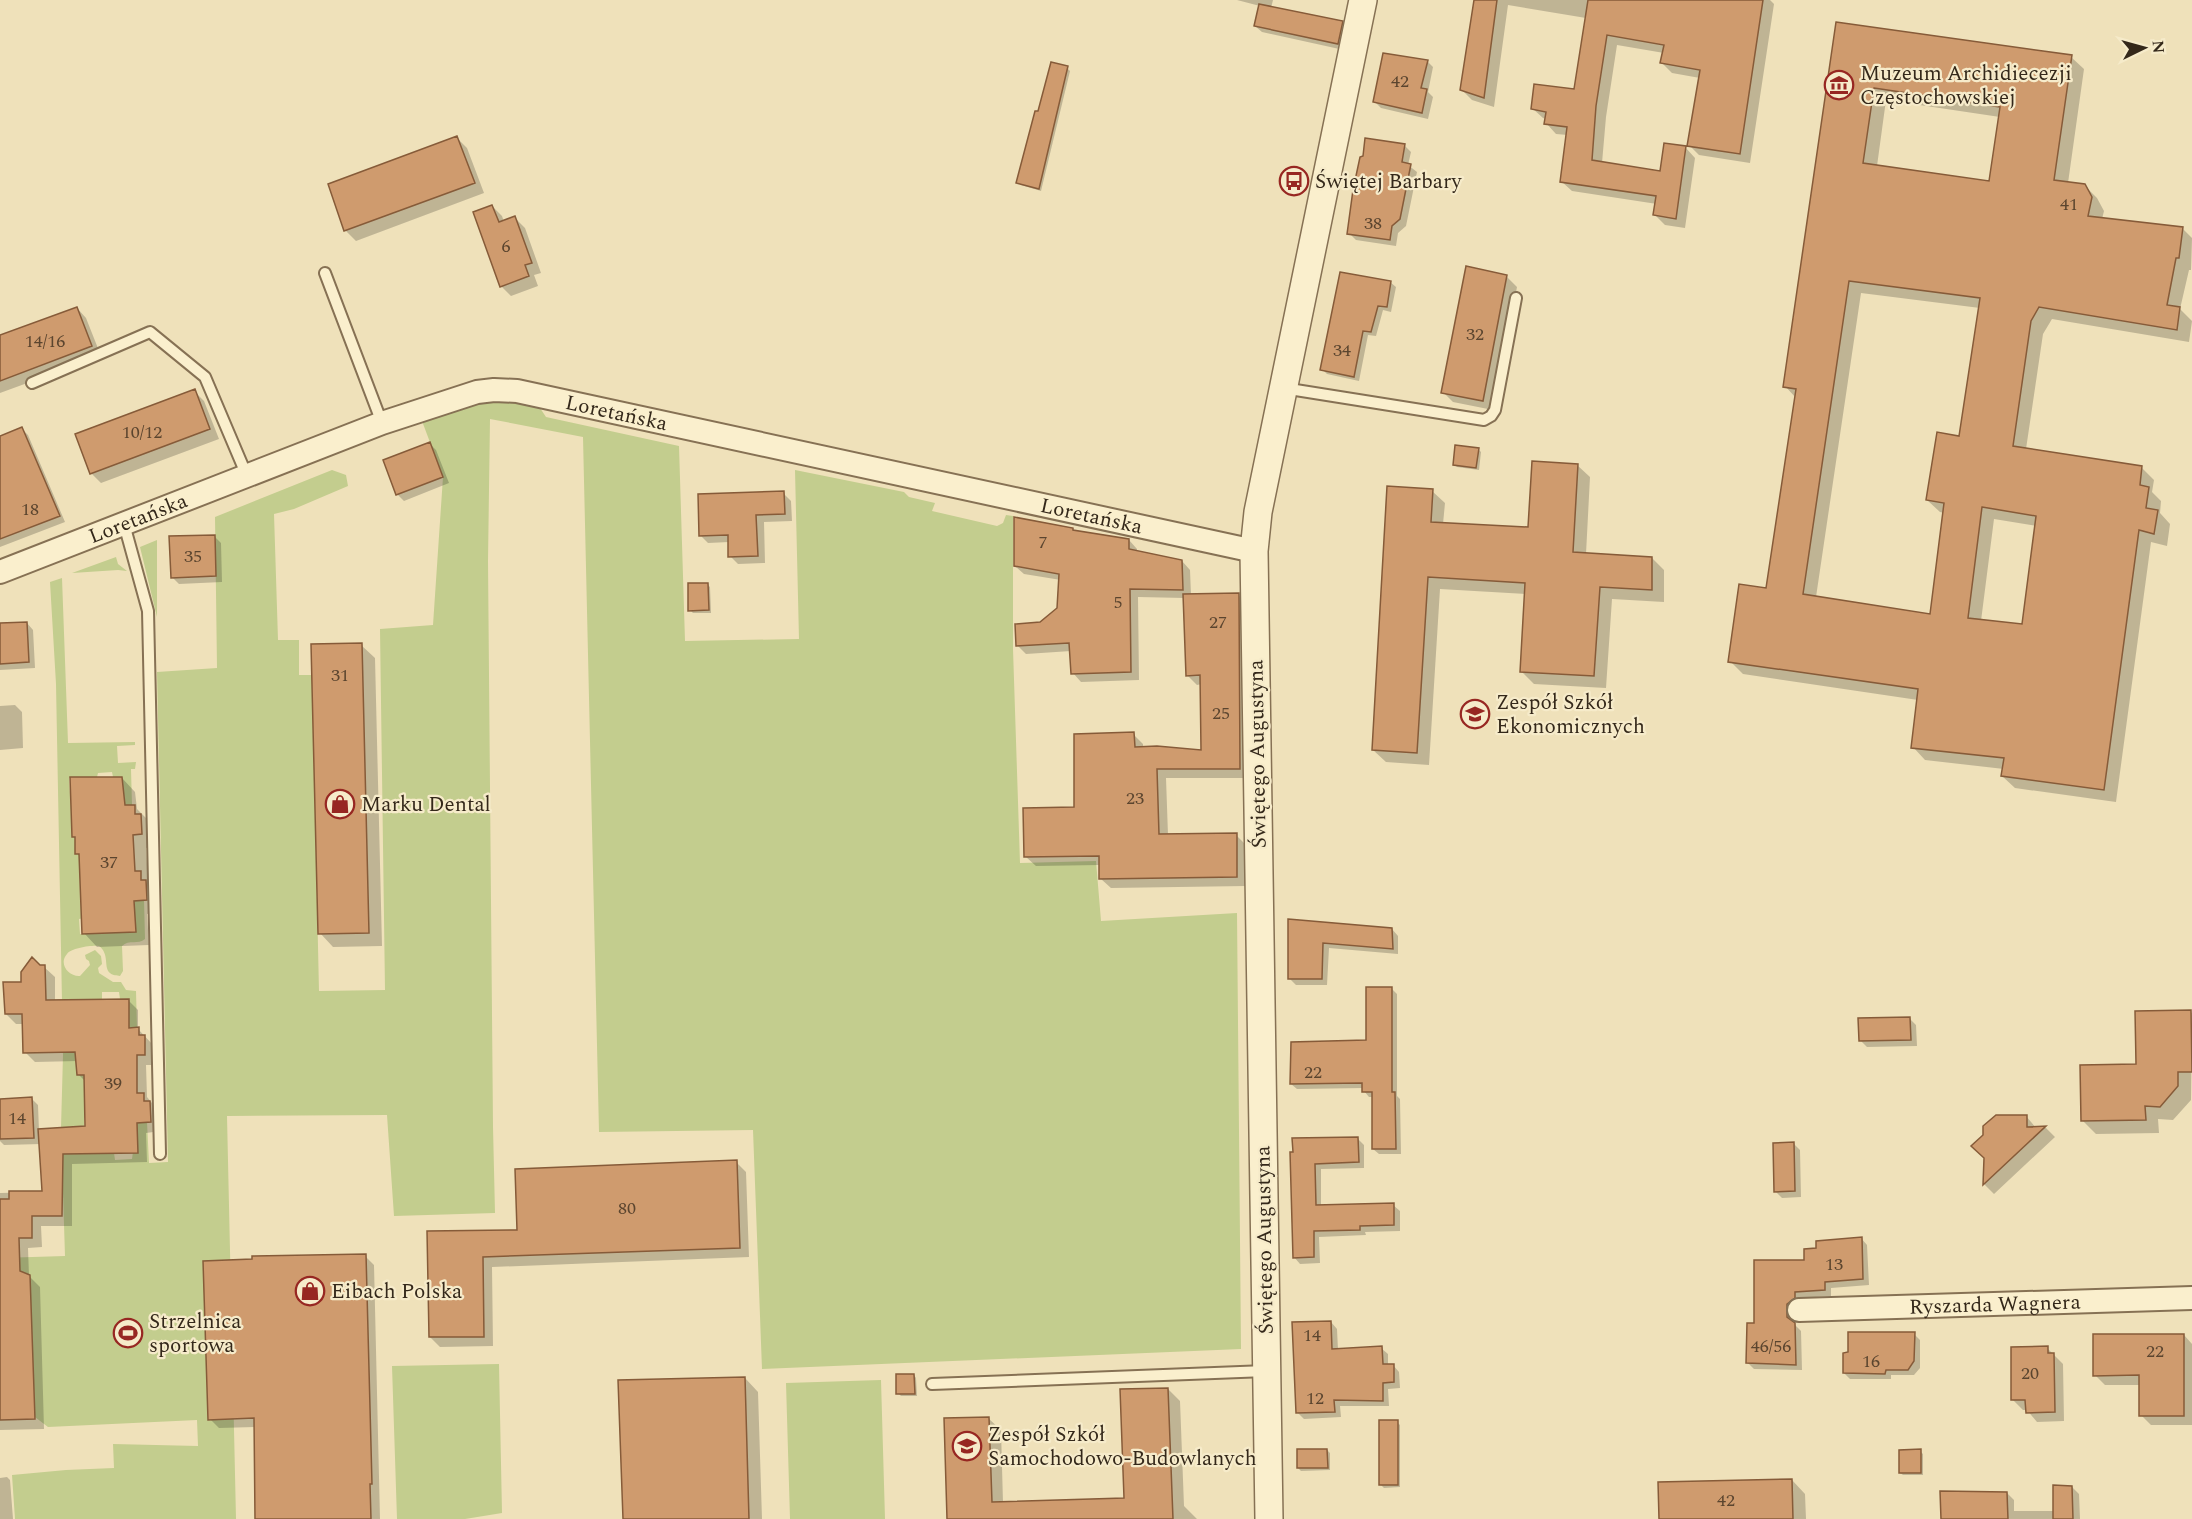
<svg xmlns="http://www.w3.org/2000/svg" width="2192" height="1519" font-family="Spectral,serif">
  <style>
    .green { fill: #c3cd8e }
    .shadow { fill: #0003; fill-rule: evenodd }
    .building { fill: #cf9b6e; stroke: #865b39; stroke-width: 1.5; fill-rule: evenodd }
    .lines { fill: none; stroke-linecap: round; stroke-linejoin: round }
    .service-casing { stroke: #867154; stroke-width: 14 }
    .minor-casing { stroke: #867154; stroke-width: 26 }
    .tertiary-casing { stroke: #867154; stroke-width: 30 }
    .service { stroke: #faefcd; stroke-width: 10 }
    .minor { stroke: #faefcd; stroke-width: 22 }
    .tertiary { stroke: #faefcd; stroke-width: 27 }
    .labels { text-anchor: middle; stroke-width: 4.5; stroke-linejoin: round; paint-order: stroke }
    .number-label { font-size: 18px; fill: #5b452f }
    .poi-label { font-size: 21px; fill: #34281a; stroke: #f6ebca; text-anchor: start }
    .street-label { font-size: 21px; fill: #34281a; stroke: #f6ebca }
  </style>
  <rect width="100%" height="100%" fill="#efe1ba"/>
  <path class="green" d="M496 399 540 408 546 417 679 446 685 641 799 639 795 470 904 492 909 497 935 503 932 511 997 526 1003 523 1006 515 1013 516V649L1020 863 1096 861 1101 921 1237 913 1241 1349 762 1369 753 1130 599 1132 583 437 490 419 488 561 493 1127 495 1213 394 1216 387 1115 227 1116 236 1519H15L12 1475 66 1470 114 1468 113 1444 198 1446 197 1420 48 1427 35 1417 30 1275 11 1274 0 1258 65 1256 61 1128 63 1055 56 684 50 582 62 578 68 743 135 742V745L117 746 118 763 136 762 135 769H131L132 805H125L122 777H113L112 772 98 773 97 777 69 778 70 793H75L72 837H75V854H83L85 918 79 919 80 934 135 932 134 901 144 900 145 939C138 945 129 939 122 946L123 971 120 976C117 975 113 976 110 973 103 968 110 954 99 946 92 945 71 948 67 954 58 964 69 977 80 976L90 965 89 961 86 959 85 955 95 950 101 956 102 964 98 968 99 973 113 982H121L126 990 136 991 137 1028H129V999H120L119 992H102V999L75 1000 77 1075H85L89 1117 84 1118V1153H114L115 1160 132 1159 137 1123 147 1122 149 1163 168 1162 157 672 217 668 215 517 332 470 346 475 348 486 294 509 274 514 278 640H299V675H312L319 991 385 990 380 629 433 625 443 477 422 421 477 401Z
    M157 540V617L140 547Z
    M116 557 118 564 127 571 118 570 72 573Z
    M499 1364 502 1513 465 1519H397L392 1366Z
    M881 1380 885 1519H790L786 1383Z"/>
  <path class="shadow" d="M1237 0H1273L1271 8 1342 22 1348 29 1344 50 1262 32 1255 26 1260 6Z
    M1475 0H1770L1774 4 1750 163 1699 155 1689 145 1700 78 1672 73 1662 63 1664 53 1617 45 1606 117 1602 163 1661 172 1685 147 1695 158 1685 228 1665 225 1655 215 1657 204 1572 191 1561 181 1568 135 1556 134 1546 123V119L1543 118 1532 108 1575 90 1586 18 1508 5 1494 107 1472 100 1462 90Z
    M1837 24 2071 57 2084 69 2068 183 2084 185 2097 198 2104 211 2102 219 2182 228 2192 238 2191 270H2189L2180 309 2192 321 2189 342 2052 319 2043 334 2026 449 2141 467 2154 480 2152 492 2161 501 2160 513 2170 524 2167 546 2151 542 2116 802 2015 788 2002 776 2004 769 1925 760 1913 747 1918 700 1743 674 1730 661 1768 590 1796 398 1785 386ZM1886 100 2000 117 1990 183 1877 166ZM1861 293 1980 308 1960 438 1927 500 1940 512 1944 513 1931 615 1816 597ZM1994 519 2037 526 2023 626 1981 621Z
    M1427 61 1433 67 1428 92 1433 97 1428 119 1381 108 1375 102Z
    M1067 68 1070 71 1041 191 1021 185 1018 183 1039 113Z
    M457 138 467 148 484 193 356 241 346 231 330 185Z
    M1404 145 1411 152 1408 165 1417 172 1406 226 1398 233 1396 246 1356 240 1349 233Z
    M492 206 502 216 504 222 515 218 525 228 541 273 534 275 538 286 511 296 501 286Z
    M1506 276 1517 287 1493 410 1453 402 1443 392Z
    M1390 282 1396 287 1391 312 1383 310 1376 336 1368 335 1359 381 1327 374 1322 369Z
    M77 308 86 318 101 356 0 393V337Z
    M194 391 204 401 219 439 101 483 91 473Z
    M22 429 28 435 65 522 0 547V487Z
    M430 444 436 450 449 483 404 501 397 494Z
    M1478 449 1481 452 1479 470 1457 467 1454 464Z
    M1577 465 1590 477 1586 554 1652 558 1664 570V602L1612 599 1606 688 1534 684 1521 671 1526 594 1440 589 1429 765 1386 762 1373 750 1432 491 1445 503 1443 524 1529 529Z
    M783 493 791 501 792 521 764 522 765 563 738 564 730 556 729 542 708 543 700 535Z
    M1072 530 1129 540 1137 549V553L1182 561 1190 570 1191 595H1238L1248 604 1250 778H1166L1168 835H1236L1246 845V886L1111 888 1101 879 1100 865 1036 866 1026 857 1075 809 1133 734 1143 744V748L1202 752V684L1197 685 1187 675 1185 598 1138 597 1139 680 1081 682 1073 673 1071 651 1026 654 1017 645 1059 609 1061 580 1024 574 1015 566Z
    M214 536 221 543 222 582 179 584 172 577Z
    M707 584 710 587 711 613H693L690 610Z
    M27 623 33 630 35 668 0 670V625Z
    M361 645 375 658 382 946 333 947 320 933Z
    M15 705 22 712 23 748 0 750V706Z
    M122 778 135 792 137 809 148 820 155 847 146 848 148 880 154 886 160 913 147 914 149 945 97 947 84 933 81 858 77 853V839L73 836Z
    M1289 921 1392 929 1398 936V954L1329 948 1327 985H1296L1289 978Z
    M40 967H44L55 977V1001L128 1000 138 1010V1029L154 1046 155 1065H146L147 1097 160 1113 161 1131 146 1133 147 1162 72 1164V1226H41L42 1247 28 1248 29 1276 40 1287 44 1429 0 1430V1193L43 1192 41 1144 4 1145 0 1141V1101L32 1099 38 1105 39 1131 87 1128 86 1082 79 1075 78 1061 35 1062 25 1052 24 1024H16L6 1014 23 983Z
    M1392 989 1397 994V1096L1400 1099 1401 1154H1379L1373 1149V1097H1369L1364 1091V1088L1297 1089 1291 1084 1367 1042Z
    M2190 1012 2192 1013 2191 1100 2173 1120 2158 1119 2159 1133 2096 1134 2083 1121Z
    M1909 1018 1916 1025 1917 1046 1867 1047 1860 1040Z
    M2026 1116 2036 1128H2046L2055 1137 1994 1194 1985 1185V1158Z
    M1358 1139 1364 1145V1168L1321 1169V1207L1393 1205 1400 1211V1231L1365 1232 1366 1235 1319 1237 1320 1263 1300 1264 1294 1257V1153Z
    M1794 1144 1800 1150 1801 1197 1782 1198 1775 1191Z
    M736 1162 746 1172 749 1257 492 1267 493 1346 440 1347 430 1337 428 1233 518 1232Z
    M1861 1238 1867 1245 1869 1285 1831 1288V1296L1800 1298 1801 1304 1791 1317 1793 1323 1801 1331 1802 1370 1754 1369 1748 1363 1756 1325 1806 1262 1817 1249Z
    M365 1256 374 1265 380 1519H257L255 1427 219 1428 210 1419Z
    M1331 1322 1337 1329 1338 1350 1381 1348 1388 1354V1366L1393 1365 1399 1372 1400 1388 1388 1389 1389 1406H1340L1341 1417 1304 1419 1298 1413Z
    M1914 1334 1920 1340V1368L1914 1375H1891V1379H1850L1844 1373Z
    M2184 1335 2192 1344V1425H2151L2141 1415V1385H2105L2095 1375Z
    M2047 1348 2063 1364 2064 1421 2037 1422 2027 1410H2023L2013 1400Z
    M914 1375 916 1378 917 1396H901L898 1393Z
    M745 1378 758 1392 762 1519H624Z
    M1168 1389 1180 1401 1184 1506 1197 1519H948L988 1418 1001 1430 1003 1503 1125 1499Z
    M1397 1422 1400 1425V1487L1384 1488 1381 1485Z
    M1327 1450 1330 1453V1470L1301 1471 1298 1468Z
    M1920 1451 1923 1454V1475H1903L1900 1473Z
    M7 1477 10 1480 13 1519H0V1478Z
    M1792 1480 1805 1494 1806 1519H1660Z
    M2072 1487 2079 1494 2080 1519H1942L2007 1493 2014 1500V1511H2055Z"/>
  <path class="building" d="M1474 0H1497L1484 98 1460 90Z
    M1588 0H1763L1740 154 1687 146 1700 70 1660 63 1664 45 1607 35 1596 106 1592 160 1660 171 1664 143 1686 146 1676 219 1653 215 1656 196 1560 182 1567 127 1544 124 1546 112 1531 109 1534 84 1574 89Z
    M1259 4 1343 21 1338 44 1254 26Z
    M1836 22 2072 55 2054 180 2085 184 2092 197 2088 216 2183 227 2179 258H2176L2167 305 2180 307 2177 330 2039 307 2031 321 2013 446 2142 466 2140 485 2149 487 2146 508 2158 510 2154 534 2139 530 2104 790 2001 776 2004 758 1911 748 1918 689 1728 662 1739 584 1766 588 1796 389 1783 387ZM1874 88 2000 107 1989 181 1863 163ZM1849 281 1980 298 1959 436 1937 432 1926 500 1944 503 1930 614 1803 594ZM1982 507 2036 516 2022 624 1968 618Z
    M1383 53 1428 60 1421 88 1427 89 1422 113 1373 102Z
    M1051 62 1068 66 1039 189 1016 183 1035 111H1038Z
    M457 136 475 183 344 231 328 184Z
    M1365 138 1405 144 1402 162 1411 164 1400 219 1392 226 1390 240 1347 234 1353 190 1360 157 1363 156Z
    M492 205 499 222 515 216 532 263 525 265 529 276 500 287 473 212Z
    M1466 266 1507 275 1483 401 1441 393Z
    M1340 272 1391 281 1387 307 1378 306 1371 332 1363 331 1354 377 1320 370Z
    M77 307 92 346 0 381V335Z
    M195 389 210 429 90 474 75 434Z
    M22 427 60 516 0 539V436Z
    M430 442 443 477 396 495 383 460Z
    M1455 445 1479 448 1476 468 1453 465Z
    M1532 461 1578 464 1573 552 1652 557V590L1600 587 1594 676 1520 672 1525 583 1428 577 1417 753 1372 750 1387 486 1433 489 1431 522 1528 527Z
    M784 491 785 514 756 515 758 556 728 557V535L699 536 698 494Z
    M1014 517 1073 528V530L1129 539V549L1182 560 1183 590 1130 589 1131 672 1071 674 1069 643 1016 646 1015 624 1040 622 1057 608 1059 574 1014 566Z
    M215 535 216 576 171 578 169 536Z
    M688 583H708L709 610 688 611Z
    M1239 593 1240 769H1157L1159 834 1237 833V877L1099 879V856L1024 857 1023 808 1074 807V734L1134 732 1135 747 1157 746 1201 750 1200 675 1186 676 1183 594Z
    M27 622 29 662 0 664V623Z
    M362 643 369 933 318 934 311 644Z
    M70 777H122L125 805H135V814H141L142 834 133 835 135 871H141V880H146L147 900 134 901 136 932 82 934 79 854H75V837H72Z
    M1288 919 1392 928 1393 949 1323 943 1322 979H1288Z
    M32 957 40 965H45L46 1000 129 999V1028L139 1027V1035H145V1055H137V1093H144V1101H150L151 1122 137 1123 138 1153 63 1154 62 1216H32V1238H19L20 1271 30 1275 35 1419 0 1420V1199H9V1191H42L38 1129 85 1126 84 1075H77L75 1052 23 1053 22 1014H5L3 982H21V972Z
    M1366 987H1392V1092H1395L1396 1149H1372V1092H1362V1083L1290 1084 1291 1042 1366 1040Z
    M2191 1010 2192 1072H2178V1086L2160 1107 2145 1106 2146 1120 2081 1121 2080 1065 2136 1064 2135 1011Z
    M1910 1017 1911 1040 1859 1041 1858 1018Z
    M32 1097 34 1138 0 1139V1099Z
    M1996 1115H2027V1127L2046 1126 1983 1185 1984 1158 1971 1146 1983 1135V1126Z
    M1358 1137 1359 1162 1315 1164 1316 1205 1394 1203V1225L1360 1226V1230L1314 1231V1257L1293 1258 1290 1152H1293L1292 1138Z
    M1794 1142 1795 1191 1774 1192 1773 1143Z
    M737 1160 740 1248 483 1257 484 1337H429L427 1231 517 1230 515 1169Z
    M1862 1237 1863 1279 1825 1282V1290L1795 1292V1298L1787 1304V1317L1795 1323 1796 1365 1746 1363 1747 1323H1754V1260H1804V1249L1816 1248V1241Z
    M366 1254 372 1484H370L371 1519H255L254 1418 208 1420 203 1261 252 1259V1256Z
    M1331 1321 1332 1349 1382 1346 1383 1364H1394V1382L1383 1383V1401L1334 1400 1335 1412 1296 1413 1292 1322Z
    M1848 1332H1915L1914 1361 1908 1370H1886L1885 1374 1843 1373V1353L1848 1352Z
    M2093 1334H2184V1416H2139V1375L2093 1376Z
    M2048 1346V1353H2054L2055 1412 2026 1413 2025 1400H2011V1347Z
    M896 1374H914L915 1394H896Z
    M745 1377 749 1519H623L618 1380Z
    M1168 1388 1173 1519H947L944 1418 989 1417 992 1502 1124 1498 1120 1389Z
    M1379 1420H1398V1485H1379Z
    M1297 1449H1327L1328 1468H1297Z
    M1921 1449V1473H1899V1450Z
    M1792 1479 1793 1519H1659L1658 1482Z
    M2053 1485 2072 1486 2073 1519H2053Z
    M1940 1491 2007 1492 2008 1519H1941Z"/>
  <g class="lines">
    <g class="service-casing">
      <path id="service" d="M325 273 382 423
        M32 383 150 332 205 377 247 476
        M1283 388 1484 420 1491 416 1495 410 1516 298
        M124 524 148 611 160 1154
        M932 1384 1266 1371"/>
    </g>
    <g class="minor-casing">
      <g id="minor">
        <path id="s1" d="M0 572 382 423 477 392 494 390 517 391 1254 551"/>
        <path id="s2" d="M1799 1310 2192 1298"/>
      </g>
    </g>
    <g class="tertiary-casing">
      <path id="tertiary" d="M1269 1519 1254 551 1258 512 1363 0"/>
    </g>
    <use href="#service" class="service"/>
    <use href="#minor" class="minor"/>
    <use href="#tertiary" class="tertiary"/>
  </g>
  <defs>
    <g id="museum-ring" transform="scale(1.5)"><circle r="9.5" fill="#f6ebca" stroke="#972722" stroke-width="1.5"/><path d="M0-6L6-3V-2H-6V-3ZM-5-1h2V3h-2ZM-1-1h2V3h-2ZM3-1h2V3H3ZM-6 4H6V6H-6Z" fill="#972722"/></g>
    <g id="bus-ring" transform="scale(1.5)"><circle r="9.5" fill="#f6ebca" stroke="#972722" stroke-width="1.5"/><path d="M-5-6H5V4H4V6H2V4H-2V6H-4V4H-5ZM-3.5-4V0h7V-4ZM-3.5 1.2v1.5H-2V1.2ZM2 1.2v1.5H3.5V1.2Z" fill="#972722"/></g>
    <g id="school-ring" transform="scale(1.5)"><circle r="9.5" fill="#f6ebca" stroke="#972722" stroke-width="1.5"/><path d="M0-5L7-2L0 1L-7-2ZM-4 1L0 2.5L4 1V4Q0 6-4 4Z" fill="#972722"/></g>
    <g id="shop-ring" transform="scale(1.5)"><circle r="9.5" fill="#f6ebca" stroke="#972722" stroke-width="1.5"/><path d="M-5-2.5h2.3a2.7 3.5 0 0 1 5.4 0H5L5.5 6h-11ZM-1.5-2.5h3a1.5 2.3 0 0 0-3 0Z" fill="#972722"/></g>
    <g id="stadium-ring" transform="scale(1.5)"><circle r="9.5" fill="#f6ebca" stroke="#972722" stroke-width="1.5"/><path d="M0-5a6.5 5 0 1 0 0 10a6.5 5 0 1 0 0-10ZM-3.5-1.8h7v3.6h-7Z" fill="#972722"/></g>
  </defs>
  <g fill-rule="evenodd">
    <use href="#museum-ring" x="1839" y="85"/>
    <use href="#bus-ring" x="1294" y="181"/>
    <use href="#school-ring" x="1475" y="714"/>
    <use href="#shop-ring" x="340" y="804"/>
    <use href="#shop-ring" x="310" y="1291"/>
    <use href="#stadium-ring" x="128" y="1333"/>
    <use href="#school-ring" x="967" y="1446"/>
  </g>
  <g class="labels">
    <g class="number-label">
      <text x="1400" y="87">42</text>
      <text x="2069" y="210">41</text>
      <text x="1373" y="229">38</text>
      <text x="506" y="252">6</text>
      <text x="1475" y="340">32</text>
      <text x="45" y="347">14/16</text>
      <text x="1342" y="356">34</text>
      <text x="142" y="438">10/12</text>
      <text x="30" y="515">18</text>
      <text x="1043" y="548">7</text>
      <text x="193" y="562">35</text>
      <text x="1118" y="608">5</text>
      <text x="1218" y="628">27</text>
      <text x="340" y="681">31</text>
      <text x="1221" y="719">25</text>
      <text x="1135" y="804">23</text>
      <text x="109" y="868">37</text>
      <text x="1313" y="1078">22</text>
      <text x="113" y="1089">39</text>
      <text x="17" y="1124">14</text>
      <text x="627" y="1214">80</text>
      <text x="1834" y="1270">13</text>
      <text x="1312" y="1341">14</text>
      <text x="1771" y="1352">46/56</text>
      <text x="2155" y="1357">22</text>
      <text x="1871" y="1367">16</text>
      <text x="2030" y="1379">20</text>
      <text x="1315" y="1404">12</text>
      <text x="1726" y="1506">42</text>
    </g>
    <g class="poi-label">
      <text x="1860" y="80">Muzeum Archidiecezji<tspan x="1860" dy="24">Częstochowskiej</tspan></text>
      <text x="1315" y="188">Świętej Barbary</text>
      <text x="1496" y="709">Zespół Szkół<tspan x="1496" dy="24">Ekonomicznych</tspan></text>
      <text x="361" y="811">Marku Dental</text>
      <text x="331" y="1298">Eibach Polska</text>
      <text x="149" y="1328">Strzelnica<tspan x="149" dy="24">sportowa</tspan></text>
      <text x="988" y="1441">Zespół Szkół<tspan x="988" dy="24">Samochodowo-Budowlanych</tspan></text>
    </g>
    <g class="street-label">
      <text dy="7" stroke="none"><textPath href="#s1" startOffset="652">Loretańska</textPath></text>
      <text dy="7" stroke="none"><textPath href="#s1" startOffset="1138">Loretańska</textPath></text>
      <text dy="7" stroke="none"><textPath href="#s1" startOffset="148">Loretańska</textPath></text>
      <text transform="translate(1257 754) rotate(-91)" y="7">Świętego Augustyna</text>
      <text transform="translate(1264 1240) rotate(-91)" y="7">Świętego Augustyna</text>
      <text dy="7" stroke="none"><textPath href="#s2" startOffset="196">Ryszarda Wagnera</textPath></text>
    </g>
  </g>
  <g transform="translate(2144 48) rotate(85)" stroke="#f6ebca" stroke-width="4.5" paint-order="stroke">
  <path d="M0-4.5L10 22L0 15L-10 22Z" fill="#34281a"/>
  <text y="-9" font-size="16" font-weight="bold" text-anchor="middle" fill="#34281a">N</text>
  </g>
</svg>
